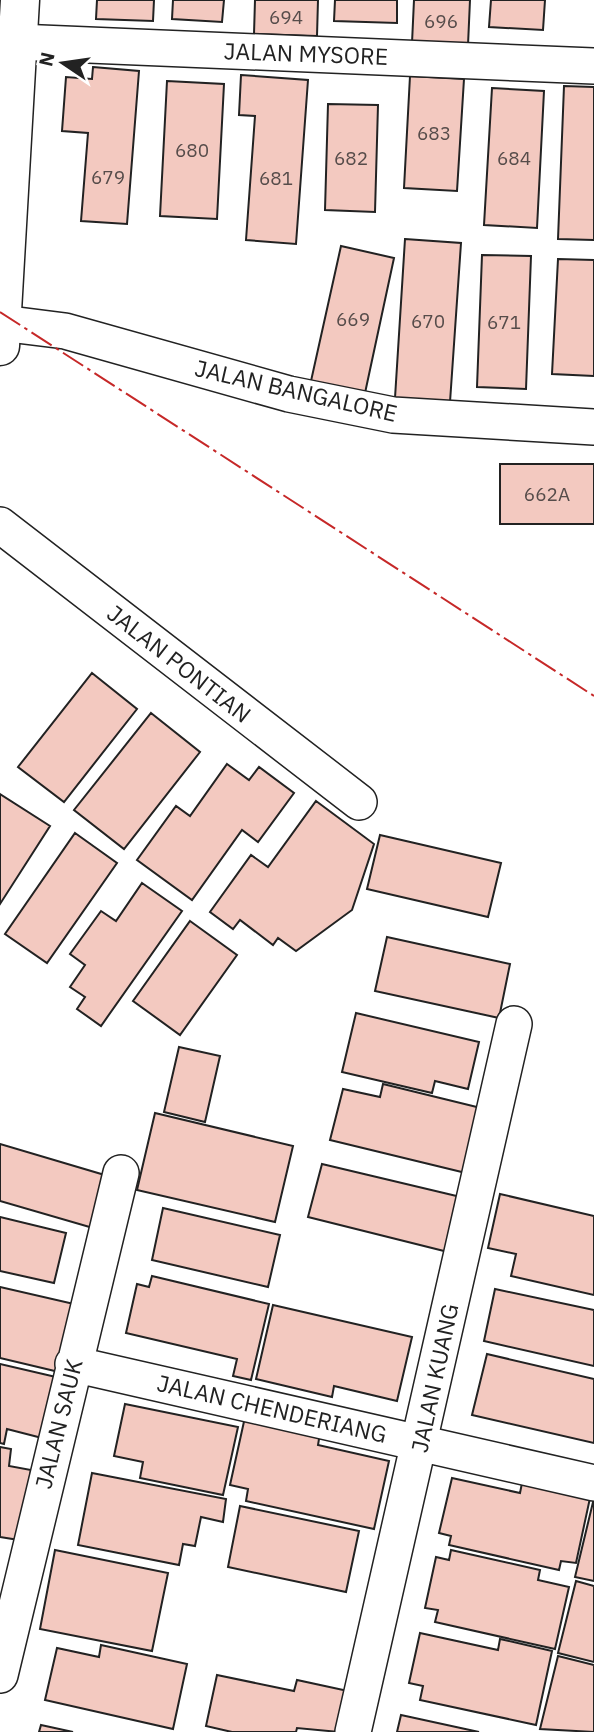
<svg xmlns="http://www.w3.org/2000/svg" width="594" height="1732" font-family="'IBM Plex Sans',sans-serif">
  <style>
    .building { fill: #f3c9c0; stroke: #222; stroke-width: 2 }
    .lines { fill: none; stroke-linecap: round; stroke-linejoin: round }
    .minor-casing { stroke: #222; stroke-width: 38 }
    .tertiary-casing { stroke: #222; stroke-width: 41 }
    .minor { stroke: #fff; stroke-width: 35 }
    .tertiary { stroke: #fff; stroke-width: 38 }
    .power { stroke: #c62828; stroke-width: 2; stroke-dasharray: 24 5 3.5 5; stroke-linecap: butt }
    .labels { text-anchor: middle; stroke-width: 5; stroke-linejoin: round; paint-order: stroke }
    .number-label { font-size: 19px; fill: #564c4a }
    .street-label { font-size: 23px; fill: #222; stroke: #fff }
  </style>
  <rect width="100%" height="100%" fill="#fff"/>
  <path class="building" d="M97 0H154L153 21 96 19Z
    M173 0H224L222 22 172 19Z
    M255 0H318L317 36 254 34Z
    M335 0H397V23L334 21Z
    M414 0H470L468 45 412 43Z
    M491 0H545L543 30 489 27Z
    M93 67 139 71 127 224 81 221 88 133 62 131 66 77 92 79Z
    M241 75 308 80 296 244 246 240 255 116 239 115Z
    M410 76 464 79 457 191 404 188Z
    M167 81 224 84 217 219 160 216Z
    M564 86 594 87V240L558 239Z
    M492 88 544 91 537 228 484 225Z
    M328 104 378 105 375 212 325 210Z
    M405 239 461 243 450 402 395 398Z
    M341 246 394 258 365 393 311 381Z
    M482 255 531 256 526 389 477 387Z
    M558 259 594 260V376L552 374Z
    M500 464H594V524H500Z
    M92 673 137 709 64 802 18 767Z
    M151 713 200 752 124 849 74 810Z
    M227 764 249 780 259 767 294 793 258 842 242 830 192 900 137 860 176 806 190 816Z
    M0 794 50 826 0 904Z
    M316 801 374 844 352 910 296 951 278 938 273 945 240 920 233 929 210 912 251 855 268 867Z
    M75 833 117 863 47 963 5 934Z
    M380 835 501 863 488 917 367 889Z
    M142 883 182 911 101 1026 77 1009 85 997 70 987 85 965 70 954 101 911 116 921Z
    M190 921 237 955 180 1035 133 1001Z
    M387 937 510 964 499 1018 375 991Z
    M356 1013 479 1042 468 1089 435 1081 432 1093 342 1072Z
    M179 1047 220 1056 205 1122 164 1112Z
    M383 1084 485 1109 470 1174 330 1140 343 1089 380 1097Z
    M155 1113 293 1146 275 1222 137 1190Z
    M0 1144 108 1176 93 1228 0 1201Z
    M322 1164 465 1198 452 1253 308 1217Z
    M500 1194 594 1216V1295L511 1276 516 1254 488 1248Z
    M163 1208 280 1235 268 1287 152 1260Z
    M0 1217 66 1233 54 1283 0 1271Z
    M152 1276 269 1304 251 1380 233 1376 237 1359 126 1333 137 1284 149 1287Z
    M0 1287 74 1304 59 1372 0 1358Z
    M495 1289 594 1310V1366L484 1341Z
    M273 1305 412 1337 397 1401 334 1386 332 1397 256 1379Z
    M487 1354 594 1379V1443L472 1415Z
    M0 1364 56 1377 42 1438 7 1429 4 1444 0 1443Z
    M125 1404 238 1427 223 1495 140 1478 143 1462 114 1456Z
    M245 1417 320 1433 318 1445 389 1461 374 1529 246 1501 248 1489 230 1485Z
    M0 1447 11 1449 9 1466 31 1470 19 1540 0 1537Z
    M92 1473 226 1499 223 1522 201 1517 195 1546 183 1544 179 1565 78 1545Z
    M452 1478 520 1493 522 1483 590 1498 576 1563 561 1561 559 1570 449 1545 451 1536 439 1533Z
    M594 1498V1581L575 1577Z
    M240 1506 359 1531 346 1592 228 1567Z
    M55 1550 168 1573 152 1651 40 1629Z
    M451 1550 540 1570 538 1580 569 1587 555 1649 435 1622 438 1610 425 1608 436 1557 449 1560Z
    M576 1581 594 1586V1662L558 1653Z
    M420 1633 498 1650 500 1639 552 1651 536 1725 420 1700 423 1686 409 1683Z
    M101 1645 187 1664 173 1729 45 1700 57 1648 99 1657Z
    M558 1656 594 1665V1732L540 1729Z
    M217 1675 294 1691 297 1680 348 1691 339 1732 297 1728 296 1732H232L206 1726Z
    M401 1715 479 1732H397Z
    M41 1725 73 1732H39Z"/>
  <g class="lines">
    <g class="minor-casing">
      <path id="minor" d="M17 42 594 66
        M2 323 65 331 289 394 393 415 594 427
        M0 525 359 802
        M73 1364 594 1483
        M0 1675 121 1173
        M353 1732 514 1024"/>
    </g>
    <g class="tertiary-casing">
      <path id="tertiary" d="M0 346 20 0"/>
    </g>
    <use href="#minor" class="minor"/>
    <use href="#tertiary" class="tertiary"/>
    <path class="power" d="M0 312 594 696"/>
  </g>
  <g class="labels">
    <g class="number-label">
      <text x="286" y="24">694</text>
      <text x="441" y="28">696</text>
      <text x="434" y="140">683</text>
      <text x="192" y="157">680</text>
      <text x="351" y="165">682</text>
      <text x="514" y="165">684</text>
      <text x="108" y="184">679</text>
      <text x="276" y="185">681</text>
      <text x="353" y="326">669</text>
      <text x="428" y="328">670</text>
      <text x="504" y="329">671</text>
      <text x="547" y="501">662A</text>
    </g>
    <g class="street-label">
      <text transform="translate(306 54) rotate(2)" y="8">JALAN MYSORE</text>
      <text transform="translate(296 391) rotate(13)" y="8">JALAN BANGALORE</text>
      <text transform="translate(179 664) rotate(38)" y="8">JALAN PONTIAN</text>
      <text transform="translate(435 1378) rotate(-78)" y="8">JALAN KUANG</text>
      <text transform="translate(272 1409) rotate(13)" y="8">JALAN CHENDERIANG</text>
      <text transform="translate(59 1424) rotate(-76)" y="8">JALAN SAUK</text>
    </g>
  </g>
  <g transform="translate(63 63) rotate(283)" stroke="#ffffff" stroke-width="5" paint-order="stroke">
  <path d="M0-5L12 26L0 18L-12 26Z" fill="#222222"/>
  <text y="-10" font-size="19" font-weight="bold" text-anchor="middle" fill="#222222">N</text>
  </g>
</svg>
